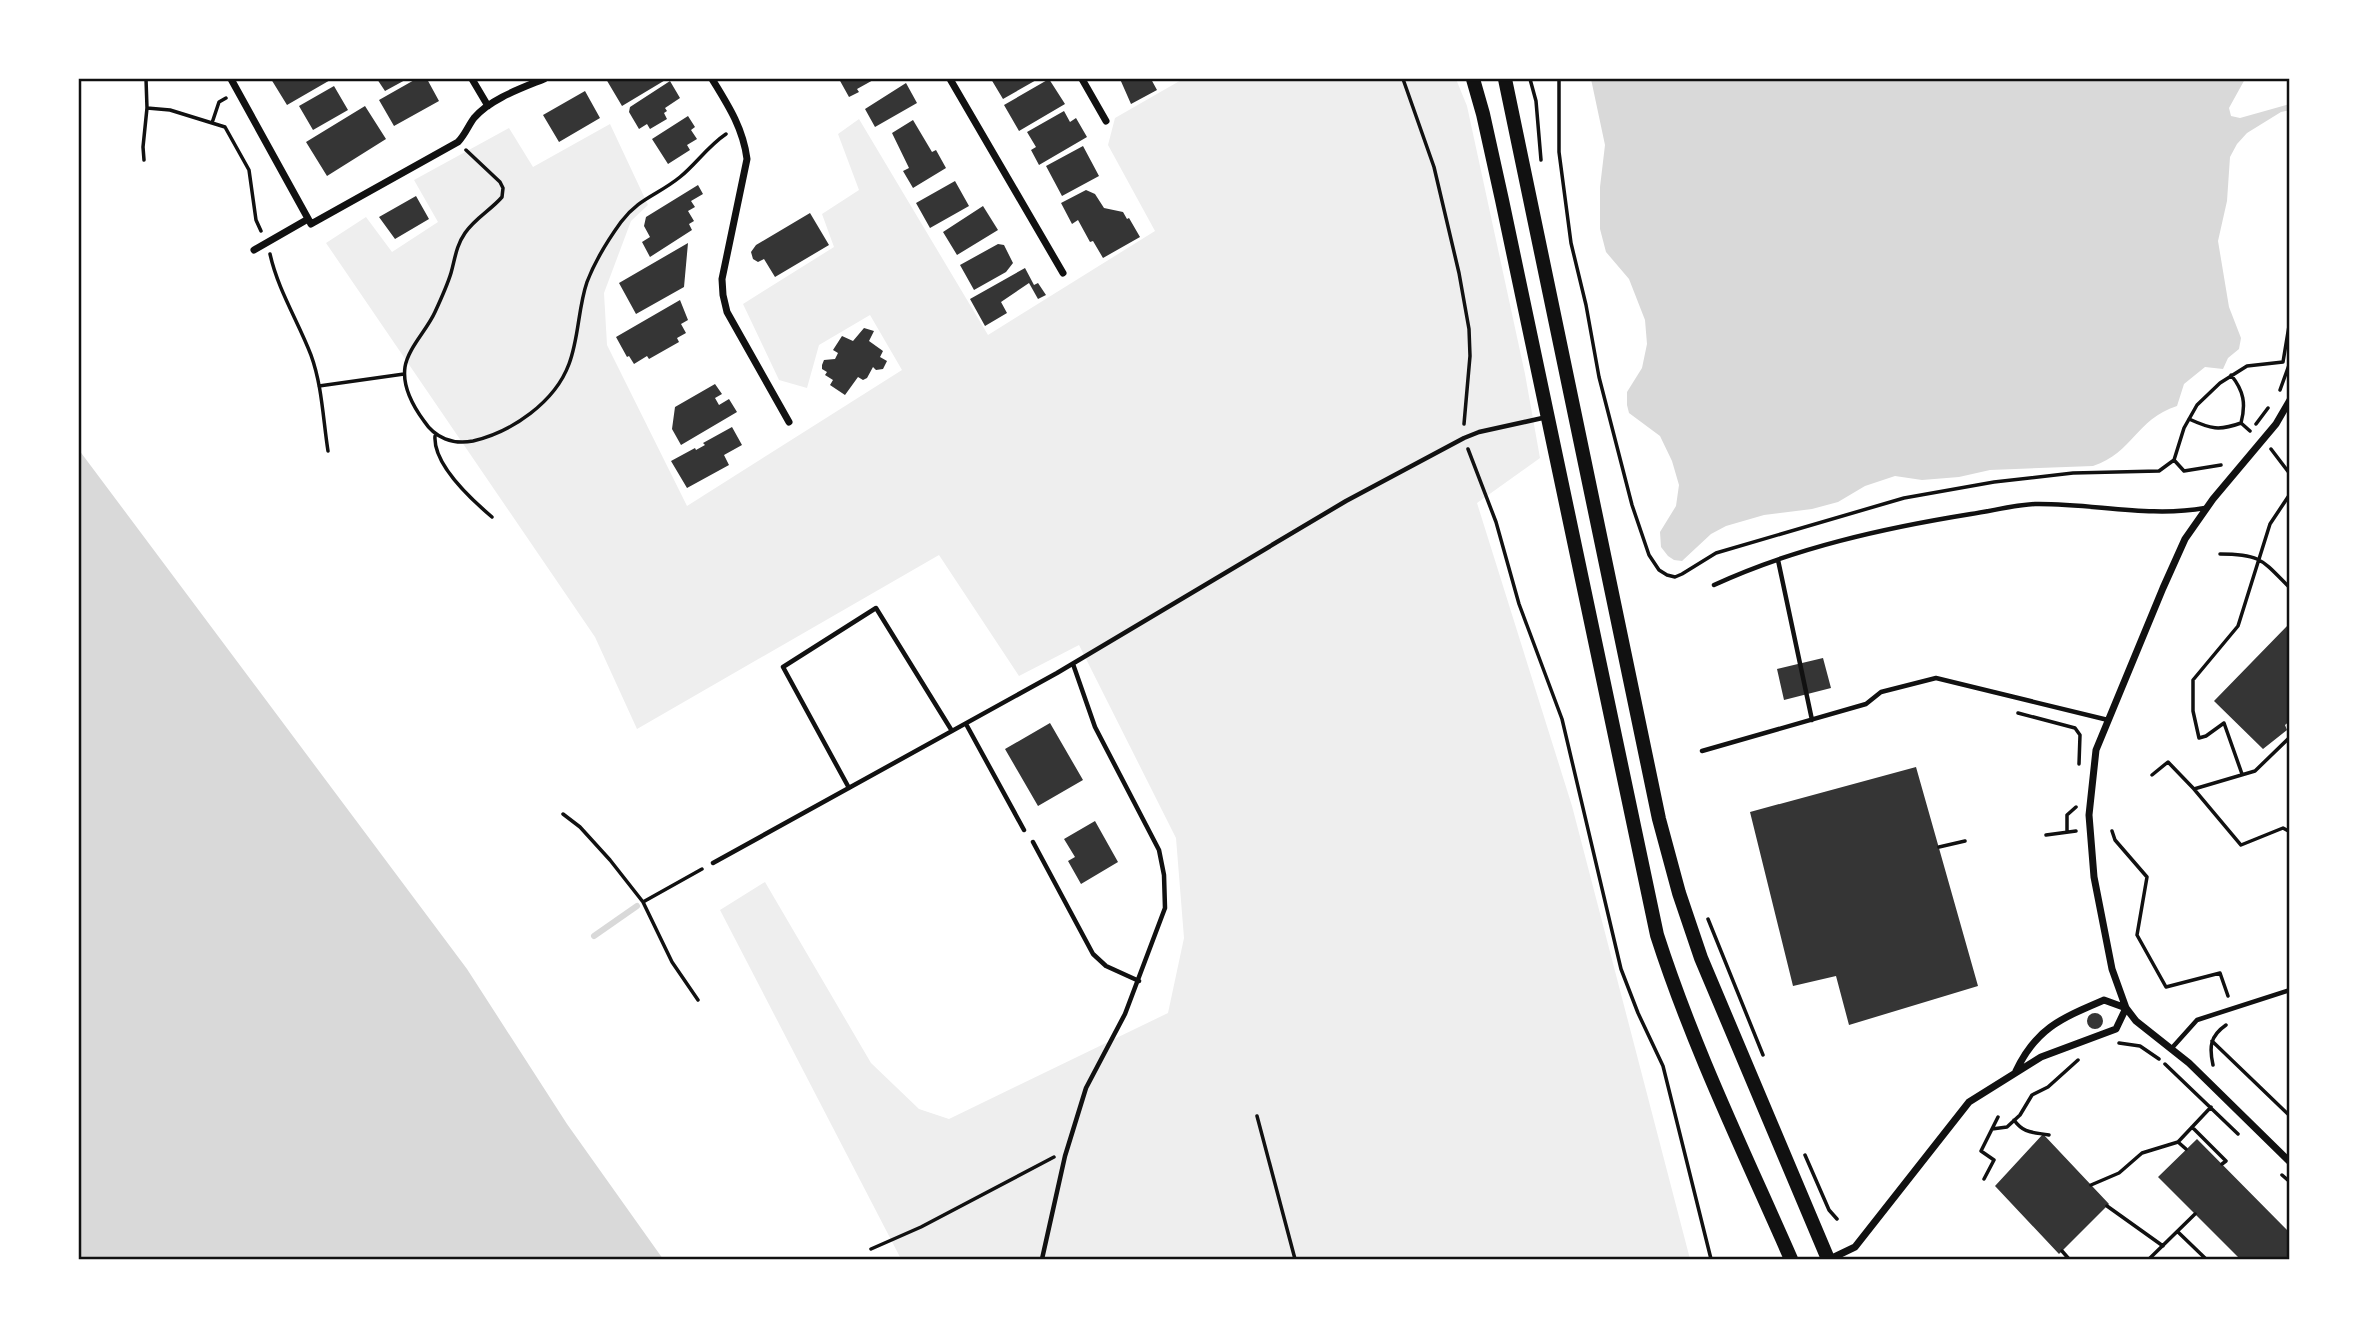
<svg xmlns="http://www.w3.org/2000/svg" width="2369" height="1338" font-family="'PT Sans Narrow',sans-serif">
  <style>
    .green { fill: #eee }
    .water { fill: #d9d9d9 }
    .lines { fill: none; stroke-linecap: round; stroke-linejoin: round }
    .stream { stroke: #d9d9d9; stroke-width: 6 }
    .building { fill: #353535 }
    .path { stroke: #111; stroke-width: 3.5 }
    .service { stroke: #111; stroke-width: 4.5 }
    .minor { stroke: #111; stroke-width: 7 }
    .primary { stroke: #111; stroke-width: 14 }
    .neatline { fill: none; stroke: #111; stroke-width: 2.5 }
  </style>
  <rect width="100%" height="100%" fill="#fff"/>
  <path class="green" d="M1183 79H1456L1467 106 1525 374 1540 458 1477 503 1572 806 1690 1259H901L720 910 765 882 871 1063 919 1109 949 1119 1168 1013 1184 938 1176 838 1079 645 1019 676 939 555 637 729 595 637 326 243 366 217 392 252 438 222 414 180 509 128 533 167 610 124 648 205 631 221 604 293 607 345 687 506 902 370 870 315 819 345 807 388 779 380 743 304 834 247 822 214 859 190 838 134 859 119 988 335 1155 231 1108 145 1115 118Z"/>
  <path class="water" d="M1591 79H2245L2229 108 2231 116 2240 118 2290 104V110L2281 112 2247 133 2237 144 2230 157 2227 201 2218 241 2229 307 2241 338 2239 349 2228 358 2223 369 2205 367 2184 384 2177 406C2135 420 2134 452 2093 466L1990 470 1959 477 1922 480 1895 476 1865 486 1838 502 1812 509 1764 515 1726 526 1711 534 1682 561 1674 560 1668 556 1661 547 1660 532 1676 506 1679 485 1672 461 1660 436 1629 413 1627 405V392L1642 368 1647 344 1645 320 1629 279 1606 252 1600 229V187L1605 145Z
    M79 450 467 969 567 1124 663 1259H79Z"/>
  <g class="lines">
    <path class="stream" d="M594 936 637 906"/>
  </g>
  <path class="building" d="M271 79H332L287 105Z
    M377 79H407L385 91Z
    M416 79H427L439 101 394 126 379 100Z
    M606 79H667L622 106Z
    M839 79H875L857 89 859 92 849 97Z
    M991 79H1038L1003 99Z
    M1049 79 1065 104 1019 131 1004 105Z
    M1120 79H1151L1157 90 1131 104Z
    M670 81 680 98 665 108 667 111 664 113 667 119 650 129 647 124 639 129 629 112 630 107Z
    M906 83 917 103 875 127 865 109Z
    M334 86 348 110 313 130 299 106Z
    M585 91 600 118 559 142 543 115Z
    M365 106 386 139 327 176 306 142Z
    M1064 111 1070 122 1076 118 1087 137 1039 165 1031 150 1036 147 1027 132Z
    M688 116 695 127 691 130 697 139 687 145 690 150 668 164 652 139Z
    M913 120 932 152 936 150 946 168 913 188 903 171 909 168 892 133Z
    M1083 146 1099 176 1062 196 1046 166Z
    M955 181 969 206 930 228 916 203Z
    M698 185 703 194 691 201 695 207 688 211 694 221 689 224 692 230 650 257 642 242 650 237 644 226 646 217Z
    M1086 190 1095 194 1104 208 1123 212 1127 219 1129 218 1140 237 1103 258 1093 241 1090 242 1078 220 1072 224 1061 203Z
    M416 196 429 219 395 239 379 217Z
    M983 206 998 230 957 255 943 232Z
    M810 213 829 245 775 277 764 259 758 262 753 259 751 252 756 245Z
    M688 243 684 287 636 314 619 283Z
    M998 244 1004 245 1013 263 1006 272 974 290 960 265Z
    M1025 268 1034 285 1038 283 1046 295 1038 299 1029 283 1001 302 1007 313 985 326 970 299Z
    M680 300 688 320 681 324 686 333 677 338 679 342 649 359 647 356 634 364 629 356 627 357 616 337Z
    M864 328 874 331 869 341 883 351 880 357 887 361 883 369 876 370 873 367 867 378 863 380 858 377 845 395 830 385 833 380 825 375 827 372 822 369V365L824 360 835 359 838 353 833 350 842 336 853 341Z
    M715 384 722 394 715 398 719 405 729 399 737 412 681 445 672 429 675 407Z
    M732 427 742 445 724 455 729 465 687 488 671 461 695 448 696 450 705 445 703 443Z
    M2290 623V721L2285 725 2287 730 2263 749 2214 701Z
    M1823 658 1831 688 1784 700 1777 669Z
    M1050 723 1083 780 1038 806 1005 749Z
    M1916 767 1978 986 1849 1025 1836 976 1793 986 1750 812Z
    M1095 821 1118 862 1081 884 1068 861 1075 857 1064 839Z
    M2087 1021a8 8 0 1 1 16 0a8 8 0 1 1-16 0Z
    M2043 1134 2109 1204 2059 1254 1995 1186Z
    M2197 1139 2290 1233V1259H2240L2158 1177Z"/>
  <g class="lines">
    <path class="path" d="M146 79 147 108 170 110 225 127 249 170 256 220 261 231
      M1403 79 1434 167 1459 273 1469 329 1470 356 1464 424
      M1530 79 1536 101 1541 160
      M1559 79V152L1571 243 1586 305 1599 377 1632 505 1649 555 1659 570 1667 575 1675 577 1682 574 1716 553 1904 498 1994 482 2073 473 2159 471 2174 460 2184 428 2197 405 2220 383 2247 366 2283 362 2290 320
      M212 123 219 102 226 98
      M466 150 500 182 503 188 502 197C491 210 475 218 465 233 456 246 455 259 451 273 447 286 441 299 435 312 427 330 408 348 405 367 402 387 413 406 424 421 435 438 453 445 473 441 512 432 555 402 569 364 579 338 578 308 587 282 595 261 608 240 621 222 639 198 658 195 680 177 696 164 708 146 726 134
      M144 160 143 147 147 108
      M270 254C278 290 298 321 311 355 322 385 323 419 328 451
      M2231 375C2244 391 2246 404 2241 423
      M319 386 404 374
      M2280 390 2289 365
      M2189 419C2211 429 2219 431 2241 423L2250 431
      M2256 424 2268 408
      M435 436C433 464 472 500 492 517
      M1468 449 1496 522 1519 604 1562 719 1621 969 1638 1013 1663 1066 1711 1259
      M2271 449 2290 474
      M2174 460 2184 471 2221 465
      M2220 554C2261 554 2262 560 2290 588
      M2018 713 2075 728 2080 735 2079 764
      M2290 737 2255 771 2194 789 2241 845 2283 828 2290 832
      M2242 774 2224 723 2206 736 2199 738 2193 711V680L2238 626 2270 524 2290 494
      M2152 775 2168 762 2194 789
      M563 814 580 827 610 860 643 902 672 962 698 1000
      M2112 831 2115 840 2147 877 2137 935 2166 987 2220 973 2228 996
      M2067 832V815L2076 807
      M2046 835 2076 831
      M1939 847 1965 841
      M643 902 702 869
      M1708 919 1763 1055
      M2212 1041 2290 1116
      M2119 1043 2140 1046 2159 1059
      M2165 1064 2238 1134
      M2213 1065C2209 1047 2210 1036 2226 1025
      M1257 1116 1295 1259
      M1998 1117 1992 1129 2007 1127 2020 1115 2032 1095 2048 1087 2078 1060
      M2014 1120C2024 1134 2033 1132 2049 1135
      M2192 1127 2226 1161 2222 1164
      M2186 1149 2178 1142 2211 1107
      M1805 1155 1829 1210 1837 1219
      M2282 1175 2290 1182
      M1984 1179 1994 1160 1981 1151 1992 1129
      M2091 1185 2119 1173 2142 1153 2178 1142
      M2107 1206 2163 1246
      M2178 1232 2206 1259
      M871 1249 921 1227 1054 1157
      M2062 1251 2069 1259
      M2149 1259 2195 1214"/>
    <path class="service" d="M1778 560 1812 720
      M1714 585C1794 548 1884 528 1971 514 1992 511 2014 505 2035 504 2092 503 2149 518 2205 508
      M966 724 1024 830
      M1702 751 1866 704 1881 692 1936 678 2108 720
      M849 788 783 667 876 608 952 731
      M1033 842 1093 954 1106 966 1139 981
      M713 863 1057 673 1346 501 1464 438 1479 432 1547 417
      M2171 1049 2197 1020 2290 990
      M1042 1259 1065 1156 1086 1088 1125 1014 1165 908 1164 875 1159 850 1095 727 1073 664"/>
    <path class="minor" d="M231 79 311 224 458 142C465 135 468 126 474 118 490 99 522 88 544 79
      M472 79 488 106
      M712 79C728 105 743 128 747 159L722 279 723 295 727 312 789 422
      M950 79 1063 273
      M1082 79 1106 121
      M254 250 308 219
      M2126 1008 2112 969 2094 877 2089 815 2096 750 2163 588 2185 539 2213 499 2276 424 2290 400
      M2016 1071C2036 1028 2062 1018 2104 1000L2126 1008 2136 1021 2189 1063 2290 1162
      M1830 1259 1855 1247 1969 1102 2041 1057 2116 1029 2126 1008"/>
    <path class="primary" d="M1473 79 1483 114 1502 200 1657 935C1693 1047 1744 1152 1791 1259
      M1505 79 1659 819 1679 893 1701 958 1828 1259"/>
  </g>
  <rect width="2369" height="1338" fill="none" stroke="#ffffff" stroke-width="161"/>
  <rect x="80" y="80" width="2208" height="1178" class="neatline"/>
</svg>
